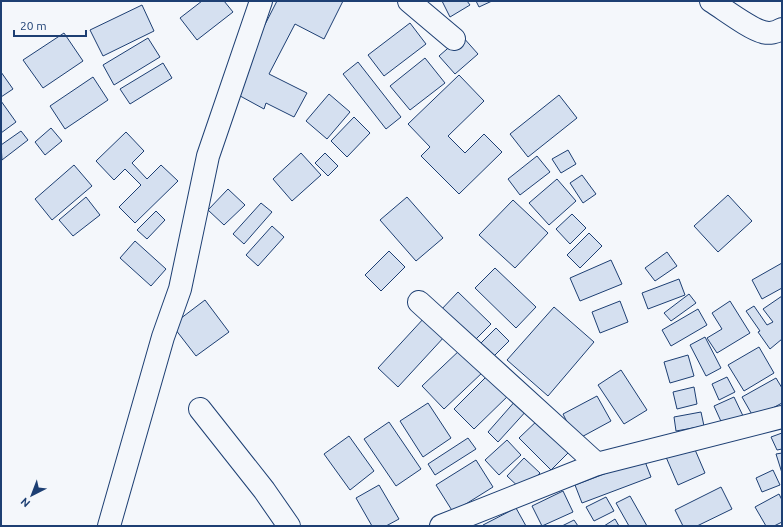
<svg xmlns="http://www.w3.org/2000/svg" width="783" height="527" font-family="Ubuntu,sans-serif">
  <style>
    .building { fill: #d5e0f0; stroke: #1d3f73 }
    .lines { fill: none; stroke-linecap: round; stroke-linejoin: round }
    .minor-casing { stroke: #1d3f73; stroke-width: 24 }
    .tertiary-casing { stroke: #1d3f73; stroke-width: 24 }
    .minor { stroke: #f4f7fb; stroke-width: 22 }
    .tertiary { stroke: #f4f7fb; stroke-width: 22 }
  </style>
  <rect width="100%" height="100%" fill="#f4f7fb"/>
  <path class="building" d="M202 1H224L233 12 197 40 180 18Z
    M277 1H343L324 39 295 24 269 74 307 93 294 117 266 103 264 109 231 91Z
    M442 1H467L470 5 450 17Z
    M476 1H492L479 7Z
    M142 5 154 31 103 56 90 30Z
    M410 23 426 44 384 76 368 55Z
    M64 33 83 61 43 88 23 60Z
    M462 36 478 54 455 74 439 56Z
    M148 38 160 57 114 85 103 65Z
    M425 58 445 83 410 110 390 86Z
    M358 62 401 117 386 129 343 74Z
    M163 63 172 78 130 104 120 89Z
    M1 72 13 89 1 97Z
    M459 75 484 101 448 136 465 153 484 134 502 152 459 194 421 156 430 147 408 124Z
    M93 77 108 100 65 129 50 106Z
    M329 94 350 112 327 139 306 121Z
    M559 95 577 118 528 157 510 134Z
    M1 101 16 122 1 133Z
    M354 117 370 133 347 157 331 141Z
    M51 128 62 141 45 155 35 142Z
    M21 131 28 140 2 160 1 145Z
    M126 132 144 151 132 163 147 179 161 165 178 181 135 223 119 207 141 185 125 169 114 180 96 161Z
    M568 150 576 164 561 173 552 159Z
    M301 153 321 175 292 201 273 179Z
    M325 153 338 166 328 176 315 163Z
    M537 156 550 172 520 195 508 179Z
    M74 165 92 186 52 220 35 199Z
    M582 175 596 194 583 203 570 183Z
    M557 179 576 201 549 225 529 203Z
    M228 189 245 205 224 225 208 210Z
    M728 195 752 221 718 252 694 226Z
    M86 197 100 215 73 236 59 220Z
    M407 197 443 238 416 261 380 220Z
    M513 200 548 233 515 268 479 235Z
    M261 203 272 212 244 244 233 234Z
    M156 211 165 220 147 239 137 230Z
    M572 214 586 228 570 244 556 229Z
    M272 226 284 237 258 266 246 255Z
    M589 233 602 246 580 268 567 255Z
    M135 241 166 269 151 286 120 258Z
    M389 251 405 267 381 291 365 275Z
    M667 252 677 266 655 281 645 268Z
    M611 260 622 284 580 301 570 278Z
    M782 263V288L762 299 752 280Z
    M495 268 536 307 516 328 475 288Z
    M679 279 685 295 648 309 642 293Z
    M458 292 491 324 472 343 439 312Z
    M689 294 696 303 671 321 664 313Z
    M782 296V339L770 349 758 332 760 331 746 311 754 306 767 325 773 322 763 309Z
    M205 300 229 332 196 356 172 325Z
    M620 301 628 322 600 333 592 312Z
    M730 301 750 333 717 353 707 338 722 329 712 313Z
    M554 307 594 342 548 396 507 360Z
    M698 309 707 325 671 346 662 330Z
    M425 317 445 336 398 387 378 368Z
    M496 328 509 341 491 359 478 346Z
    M705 337 721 368 706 376 690 345Z
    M759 347 774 373 744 391 728 365Z
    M462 348 484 371 444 409 422 386Z
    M688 355 694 376 670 383 664 362Z
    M621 370 647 410 624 424 598 385Z
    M490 373 511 393 474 429 454 409Z
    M727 377 735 392 719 400 712 384Z
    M776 378 782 388V403L754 418 742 397Z
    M694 387 697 404 677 409 673 392Z
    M597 396 611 421 576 440 563 414Z
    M734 397 744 418 724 428 714 406Z
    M517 399 528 409 498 442 488 432Z
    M428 403 451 438 423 457 400 421Z
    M701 412 704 426 676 431 674 417Z
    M540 418 572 449 551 470 519 438Z
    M389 422 421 469 396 486 364 439Z
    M782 433V449L777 450 771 437Z
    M349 436 374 471 350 490 324 454Z
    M468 438 476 449 435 475 428 464Z
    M507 440 521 455 499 475 485 460Z
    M693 445 705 473 678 485 666 457Z
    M782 453V473L776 454Z
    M524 458 540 473 523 491 507 476Z
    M644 459 651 477 582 503 575 485Z
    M476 460 493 487 453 512 436 485Z
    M773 470 780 485 762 492 756 478Z
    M379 485 399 519 386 526H372L356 498Z
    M721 487 732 509 697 526H683L675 510Z
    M563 491 573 512 542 526 532 506Z
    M779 494 782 500V522L774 526H766L755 507Z
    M630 496 647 526H629L616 503Z
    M606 497 614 511 594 521 586 507Z
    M516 508 526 526H483V525Z
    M615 519 619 526H604Z
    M574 520 578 526H562Z"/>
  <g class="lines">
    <g class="minor-casing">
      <path id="minor" d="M409 1 454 39
        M711 1C724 9 750 29 763 32 769 34 777 32 782 29
        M419 302 597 464
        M200 409 264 490 289 526"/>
    </g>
    <g class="tertiary-casing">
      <path id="tertiary" d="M109 526 163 337 180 289 208 156 261 1
        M441 526 597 464 782 417"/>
    </g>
    <use href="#minor" class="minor"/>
    <use href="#tertiary" class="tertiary"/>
  </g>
  <rect width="783" height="527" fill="none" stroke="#1d3f73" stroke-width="4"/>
  <g transform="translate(32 495) rotate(222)" stroke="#f4f7fb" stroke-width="3" paint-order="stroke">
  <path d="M0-3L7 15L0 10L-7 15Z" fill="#1d3f73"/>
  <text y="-6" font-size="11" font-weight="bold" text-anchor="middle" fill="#1d3f73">N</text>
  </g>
  <path d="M14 30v6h72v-6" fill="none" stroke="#1d3f73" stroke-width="2"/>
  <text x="20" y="30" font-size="12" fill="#1d3f73" stroke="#f4f7fb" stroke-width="3" paint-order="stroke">20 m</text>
</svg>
